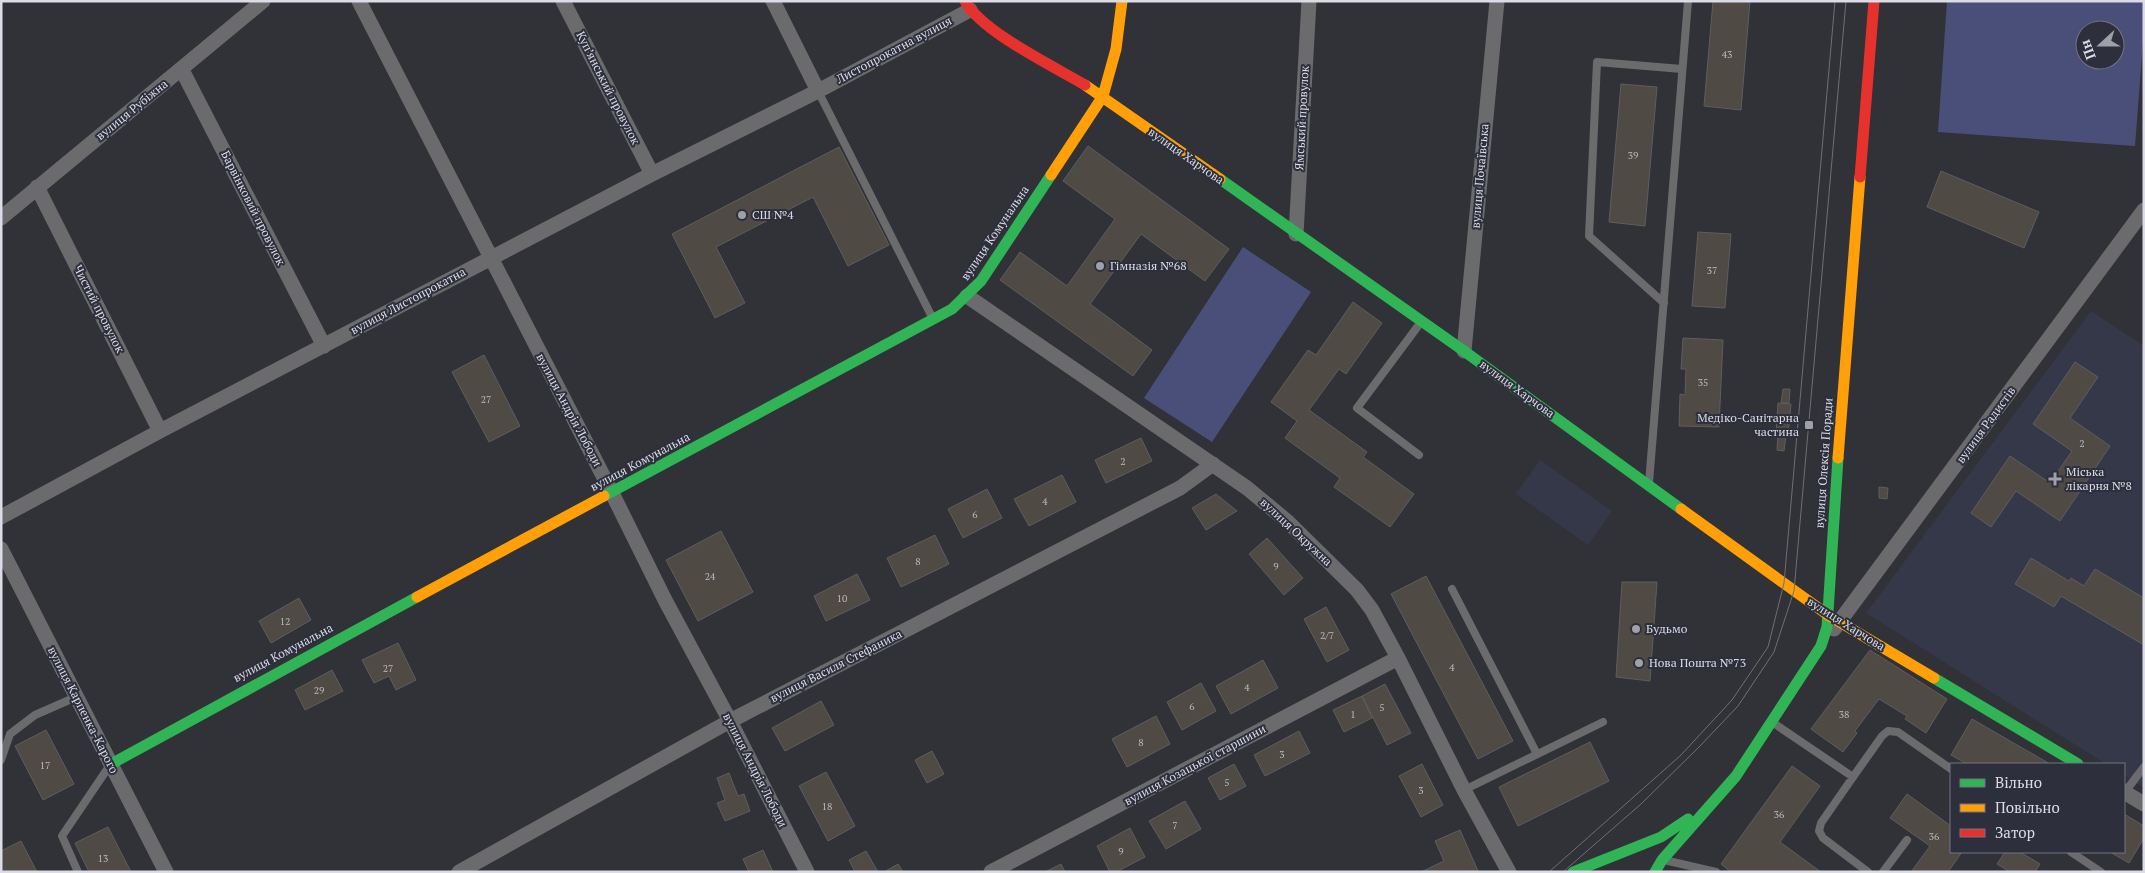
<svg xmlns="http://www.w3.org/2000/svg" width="2145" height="873" font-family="'PT Serif',serif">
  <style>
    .built { fill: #353849 }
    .green { fill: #4a4f7a; fill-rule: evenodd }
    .building { fill: #504a45; stroke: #5f5d5d }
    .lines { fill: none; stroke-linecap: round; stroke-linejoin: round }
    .lane { stroke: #6b6b6e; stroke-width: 8 }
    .street { stroke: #6b6b6e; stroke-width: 15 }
    .fast { stroke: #30b455; stroke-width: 11 }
    .slow { stroke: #ff9f0a; stroke-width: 11 }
    .jam { stroke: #e5322d; stroke-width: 11 }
    .tram { stroke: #6f6f74; stroke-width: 1 }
    .poi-dot { fill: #9fa0a8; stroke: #2d2f3c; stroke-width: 2 }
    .labels { text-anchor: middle; stroke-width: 4; stroke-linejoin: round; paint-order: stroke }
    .number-label { font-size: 10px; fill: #b8b8bd }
    .street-label { font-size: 12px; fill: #dbdce5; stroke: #2d2f3c }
    .poi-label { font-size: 12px; fill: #dbdce5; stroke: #2d2f3c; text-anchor: start }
  </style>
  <rect width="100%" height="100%" fill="#303238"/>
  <path class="built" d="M2091 311 2144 346V788L2124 775V764H2106L1866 613Z
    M1540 460 1612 511 1588 545 1516 494Z"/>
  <path class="green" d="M1947 1H2144V29L2135 146 1938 132ZM2085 30H2115V60H2085Z
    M1243 247 1311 292 1212 442 1144 398Z"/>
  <path class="building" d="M1713 1H1750L1741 110 1704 106Z
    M1621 84 1657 87 1645 226 1609 222Z
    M1088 146 1229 249 1205 281 1141 234 1090 304 1152 350 1133 376 1000 280 1020 252 1067 286 1115 219 1063 181Z
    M839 147 889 245 848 266 813 197 716 247 745 303 715 318 672 234Z
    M1941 171 2039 212 2024 248 1927 207Z
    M1698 232 1731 234 1725 308 1692 306Z
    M1353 302 1382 323 1346 374 1339 369 1309 410 1367 452 1363 457 1414 494 1390 527 1334 487 1340 478 1285 438 1297 421 1271 402 1308 350 1316 355Z
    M1683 338 1723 340 1719 427 1679 426 1680 394 1685 395 1686 369H1681Z
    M484 355 520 426 489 442 452 372Z
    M2075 362 2098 377 2070 418 2110 446 2060 521 2016 491 1991 527 1971 513 2010 456 2050 483 2072 451 2033 424Z
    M1783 389H1790L1789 403H1781Z
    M1778 403 1791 404 1788 435 1776 434Z
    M1778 434 1786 435 1784 451 1777 450Z
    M1141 438 1152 461 1106 483 1095 460Z
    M1062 475 1076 502 1029 526 1014 499Z
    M1879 487 1888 488 1887 499 1879 498Z
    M987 489 1002 518 963 538 948 509Z
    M1216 494 1237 511 1206 530 1192 508Z
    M721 531 753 592 698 621 666 560Z
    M935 535 949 564 901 587 887 558Z
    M1267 538 1303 578 1284 595 1249 554Z
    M2031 558 2069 581 2071 578 2084 586 2095 569 2144 598V645L2061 596 2054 607 2015 584Z
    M857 574 870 600 826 621 814 596Z
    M1426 576 1513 741 1478 759 1391 594Z
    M1622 582H1657L1650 681 1616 677Z
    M299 598 311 620 271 643 259 621Z
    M1326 607 1349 650 1327 662 1304 619Z
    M398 643 416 680 396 690 389 676 374 683 362 660Z
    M1870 650 1947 699 1926 733 1905 719 1907 716 1879 699 1855 731 1857 733 1843 752 1811 729Z
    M1263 660 1278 688 1231 714 1216 686Z
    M332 670 343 691 305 710 295 690Z
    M1201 683 1216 711 1182 730 1167 702Z
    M1385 684 1411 733 1387 745 1362 696Z
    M1362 696 1372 718 1344 732 1333 710Z
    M821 701 834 725 785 751 772 728Z
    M1156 716 1170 744 1127 767 1112 739Z
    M1972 719 2050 764H1967L1951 755Z
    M46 730 74 784 43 800 15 746Z
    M1299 731 1310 753 1265 776 1254 755Z
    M1590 742 1609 781 1518 826 1499 787Z
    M932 751 944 774 927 783 915 760Z
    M1234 764 1246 786 1220 800 1208 778Z
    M1422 764 1443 805 1421 817 1399 776Z
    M1792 766 1820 786 1780 842 1821 872H1731L1721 864Z
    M826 772 855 826 828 841 799 786Z
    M729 773 738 796 744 794 750 811 725 821 717 803 725 800 717 778Z
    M1907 794 1951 826V852H1962L1948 872H1911L1930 846 1890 818Z
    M1185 801 1201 829 1166 849 1149 821Z
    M2124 814 2144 826V838L2129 863 2110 852H2124Z
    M108 827 131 872H89L75 843Z
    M1130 828 1145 857 1116 872H1110L1097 846Z
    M1460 830 1478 871 1421 872 1444 861 1435 841Z
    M21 841 37 872H1V851Z
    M763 850 773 872H749L743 859Z
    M866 851 878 872H855L849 860Z
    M2005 852H2020L2040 864 2035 872H2010L1997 864Z
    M898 864 903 872H884Z
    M1061 864 1065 872H1045Z"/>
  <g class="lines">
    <path class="lane" d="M818 91 932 317
      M1664 303 1589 236 1597 62 1682 69
      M1419 455 1357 408 1421 322
      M1649 483 1688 1
      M1452 589 1537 754
      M1772 722 1853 777 1882 736 1888 731 1898 732 1951 769
      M1 760 10 734 35 715 76 697
      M1853 777 1821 823 1819 831 1823 838 1868 872
      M1464 790 1603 722
      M2125 792 2144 767
      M2071 852 2101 872
      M1664 860 1716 872
      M78 872 62 836 110 765
      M1883 872 1907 840"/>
    <path class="street" d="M359 1 612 493 665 600 730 721 807 872
      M563 1 652 174
      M773 1 818 91
      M182 70 324 346
      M37 187 160 431
      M1 218 263 1
      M1296 234 1309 1
      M967 296 1247 488 1288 522 1357 590 1372 610 1398 658 1464 790 1509 872
      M1464 351 1497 1
      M1 517 160 431 652 174 818 91 970 10
      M1 549 166 872
      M1834 629 2144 210
      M2124 792 2144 804
      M459 872 730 721 1180 488 1213 464
      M991 872 1398 658"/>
    <path class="fast" d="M1220 179 1464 351 1681 509
      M604 496 952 309 981 281 1051 175
      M1934 678 2078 764
      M111 764 417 597
      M1573 872 1661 837 1688 819
      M1655 872 1662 860 1736 776 1821 646 1827 627 1838 458"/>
    <path class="slow" d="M1085 85 1220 179
      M1051 175 1103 96 1116 49 1122 1
      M1838 458 1860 177
      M1681 509 1828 615 1934 678
      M417 597 604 496"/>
    <path class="jam" d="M965 1C982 32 1053 66 1085 85
      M1860 177 1874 1"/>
    <path class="tram" d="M1549 872 1681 755 1732 700 1768 647 1784 583 1835 1
      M1563 872 1641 804 1699 747 1738 706 1774 652 1794 591 1846 1"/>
  </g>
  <g class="poi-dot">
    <circle cx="742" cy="215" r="5"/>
    <circle cx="1100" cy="266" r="5"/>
    <rect x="1804" y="420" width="10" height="10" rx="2.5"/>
    <path d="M2052.5 471.5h5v5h5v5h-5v5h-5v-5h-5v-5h5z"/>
    <circle cx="1636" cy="629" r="5"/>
    <circle cx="1639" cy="663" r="5"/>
  </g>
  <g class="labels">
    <g class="number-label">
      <text x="1727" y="58">43</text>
      <text x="1633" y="159">39</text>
      <text x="1712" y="274">37</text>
      <text x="1703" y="386">35</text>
      <text x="486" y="403">27</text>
      <text x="2082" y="447">2</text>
      <text x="1123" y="465">2</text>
      <text x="1045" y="505">4</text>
      <text x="975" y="518">6</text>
      <text x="918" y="565">8</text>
      <text x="1276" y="570">9</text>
      <text x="710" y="580">24</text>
      <text x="842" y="602">10</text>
      <text x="285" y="625">12</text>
      <text x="1327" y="639">2/7</text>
      <text x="1452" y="671">4</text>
      <text x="388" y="672">27</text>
      <text x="1247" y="691">4</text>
      <text x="319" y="694">29</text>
      <text x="1192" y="710">6</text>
      <text x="1382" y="711">5</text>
      <text x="1353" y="718">1</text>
      <text x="1844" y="718">38</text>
      <text x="1141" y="746">8</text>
      <text x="1282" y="758">3</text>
      <text x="45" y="769">17</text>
      <text x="1227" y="786">5</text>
      <text x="1421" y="794">3</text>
      <text x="827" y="810">18</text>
      <text x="1779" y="818">36</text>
      <text x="1175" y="829">7</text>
      <text x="1934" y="840">36</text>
      <text x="1121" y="855">9</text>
      <text x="103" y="862">13</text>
    </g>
    <g class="street-label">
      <text transform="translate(894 50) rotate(-28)" y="4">Листопрокатна вулиця</text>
      <text transform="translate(608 88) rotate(63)" y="4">Куп’янський провулок</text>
      <text transform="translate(132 110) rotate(-39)" y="4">вулиця Рубіжна</text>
      <text transform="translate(1302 118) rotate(-87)" y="4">Ямський провулок</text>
      <text transform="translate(1186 156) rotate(35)" y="4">вулиця Харчова</text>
      <text transform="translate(1480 176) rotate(-85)" y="4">вулиця Почаївська</text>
      <text transform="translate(253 208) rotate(63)" y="4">Барвінковий провулок</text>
      <text transform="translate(995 233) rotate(-56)" y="4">вулиця Комунальна</text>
      <text transform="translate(408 301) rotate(-28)" y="4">вулиця Листопрокатна</text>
      <text transform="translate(99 309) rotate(63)" y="4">Чистий провулок</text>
      <text transform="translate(1517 389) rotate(36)" y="4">вулиця Харчова</text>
      <text transform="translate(569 410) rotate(62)" y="4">вулиця Андрія Лободи</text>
      <text transform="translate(1986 425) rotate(-54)" y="4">вулиця Радистів</text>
      <text transform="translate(640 462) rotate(-28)" y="4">вулиця Комунальна</text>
      <text transform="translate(1824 463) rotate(-86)" y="4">вулиця Олексія Поради</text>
      <text transform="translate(1296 532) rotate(43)" y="4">вулиця Окружна</text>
      <text transform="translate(1846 624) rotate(32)" y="4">вулиця Харчова</text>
      <text transform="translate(283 653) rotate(-28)" y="4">вулиця Комунальна</text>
      <text transform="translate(836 666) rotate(-27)" y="4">вулиця Василя Стефаника</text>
      <text transform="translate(83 710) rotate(63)" y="4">вулиця Карпенка-Карого</text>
      <text transform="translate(1195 765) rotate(-28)" y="4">вулиця Козацької старшини</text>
      <text transform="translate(755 770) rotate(63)" y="4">вулиця Андрія Лободи</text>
    </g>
    <g class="poi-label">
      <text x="752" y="219">СШ №4</text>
      <text x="1110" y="270">Гімназія №68</text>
      <text x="1799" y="422" text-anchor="end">Медіко-Санітарна<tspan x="1799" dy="14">частина</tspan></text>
      <text x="2066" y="476">Міська<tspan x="2066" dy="14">лікарня №8</tspan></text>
      <text x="1646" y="633">Будьмо</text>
      <text x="1649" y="667">Нова Пошта №73</text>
    </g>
  </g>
  <rect width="2145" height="873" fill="none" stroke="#dbdce5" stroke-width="5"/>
  <rect x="1950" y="763" width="175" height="90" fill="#2d2f3c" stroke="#737480"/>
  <rect x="1960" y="779" width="25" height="8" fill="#30b455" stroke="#737480"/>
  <text x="1995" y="788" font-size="15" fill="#dbdce5">Вільно</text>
  <rect x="1960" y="804" width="25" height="8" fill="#ff9f0a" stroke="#737480"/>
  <text x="1995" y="813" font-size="15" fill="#dbdce5">Повільно</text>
  <rect x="1960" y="829" width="25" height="8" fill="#e5322d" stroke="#737480"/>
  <text x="1995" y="838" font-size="15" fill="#dbdce5">Затор</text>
  <g transform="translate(2100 45) rotate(249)"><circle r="24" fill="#2d2f3c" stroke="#737480"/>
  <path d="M0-4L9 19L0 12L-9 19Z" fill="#9fa0a8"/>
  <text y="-8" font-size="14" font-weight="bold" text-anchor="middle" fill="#dbdce5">Пн</text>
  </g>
</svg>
